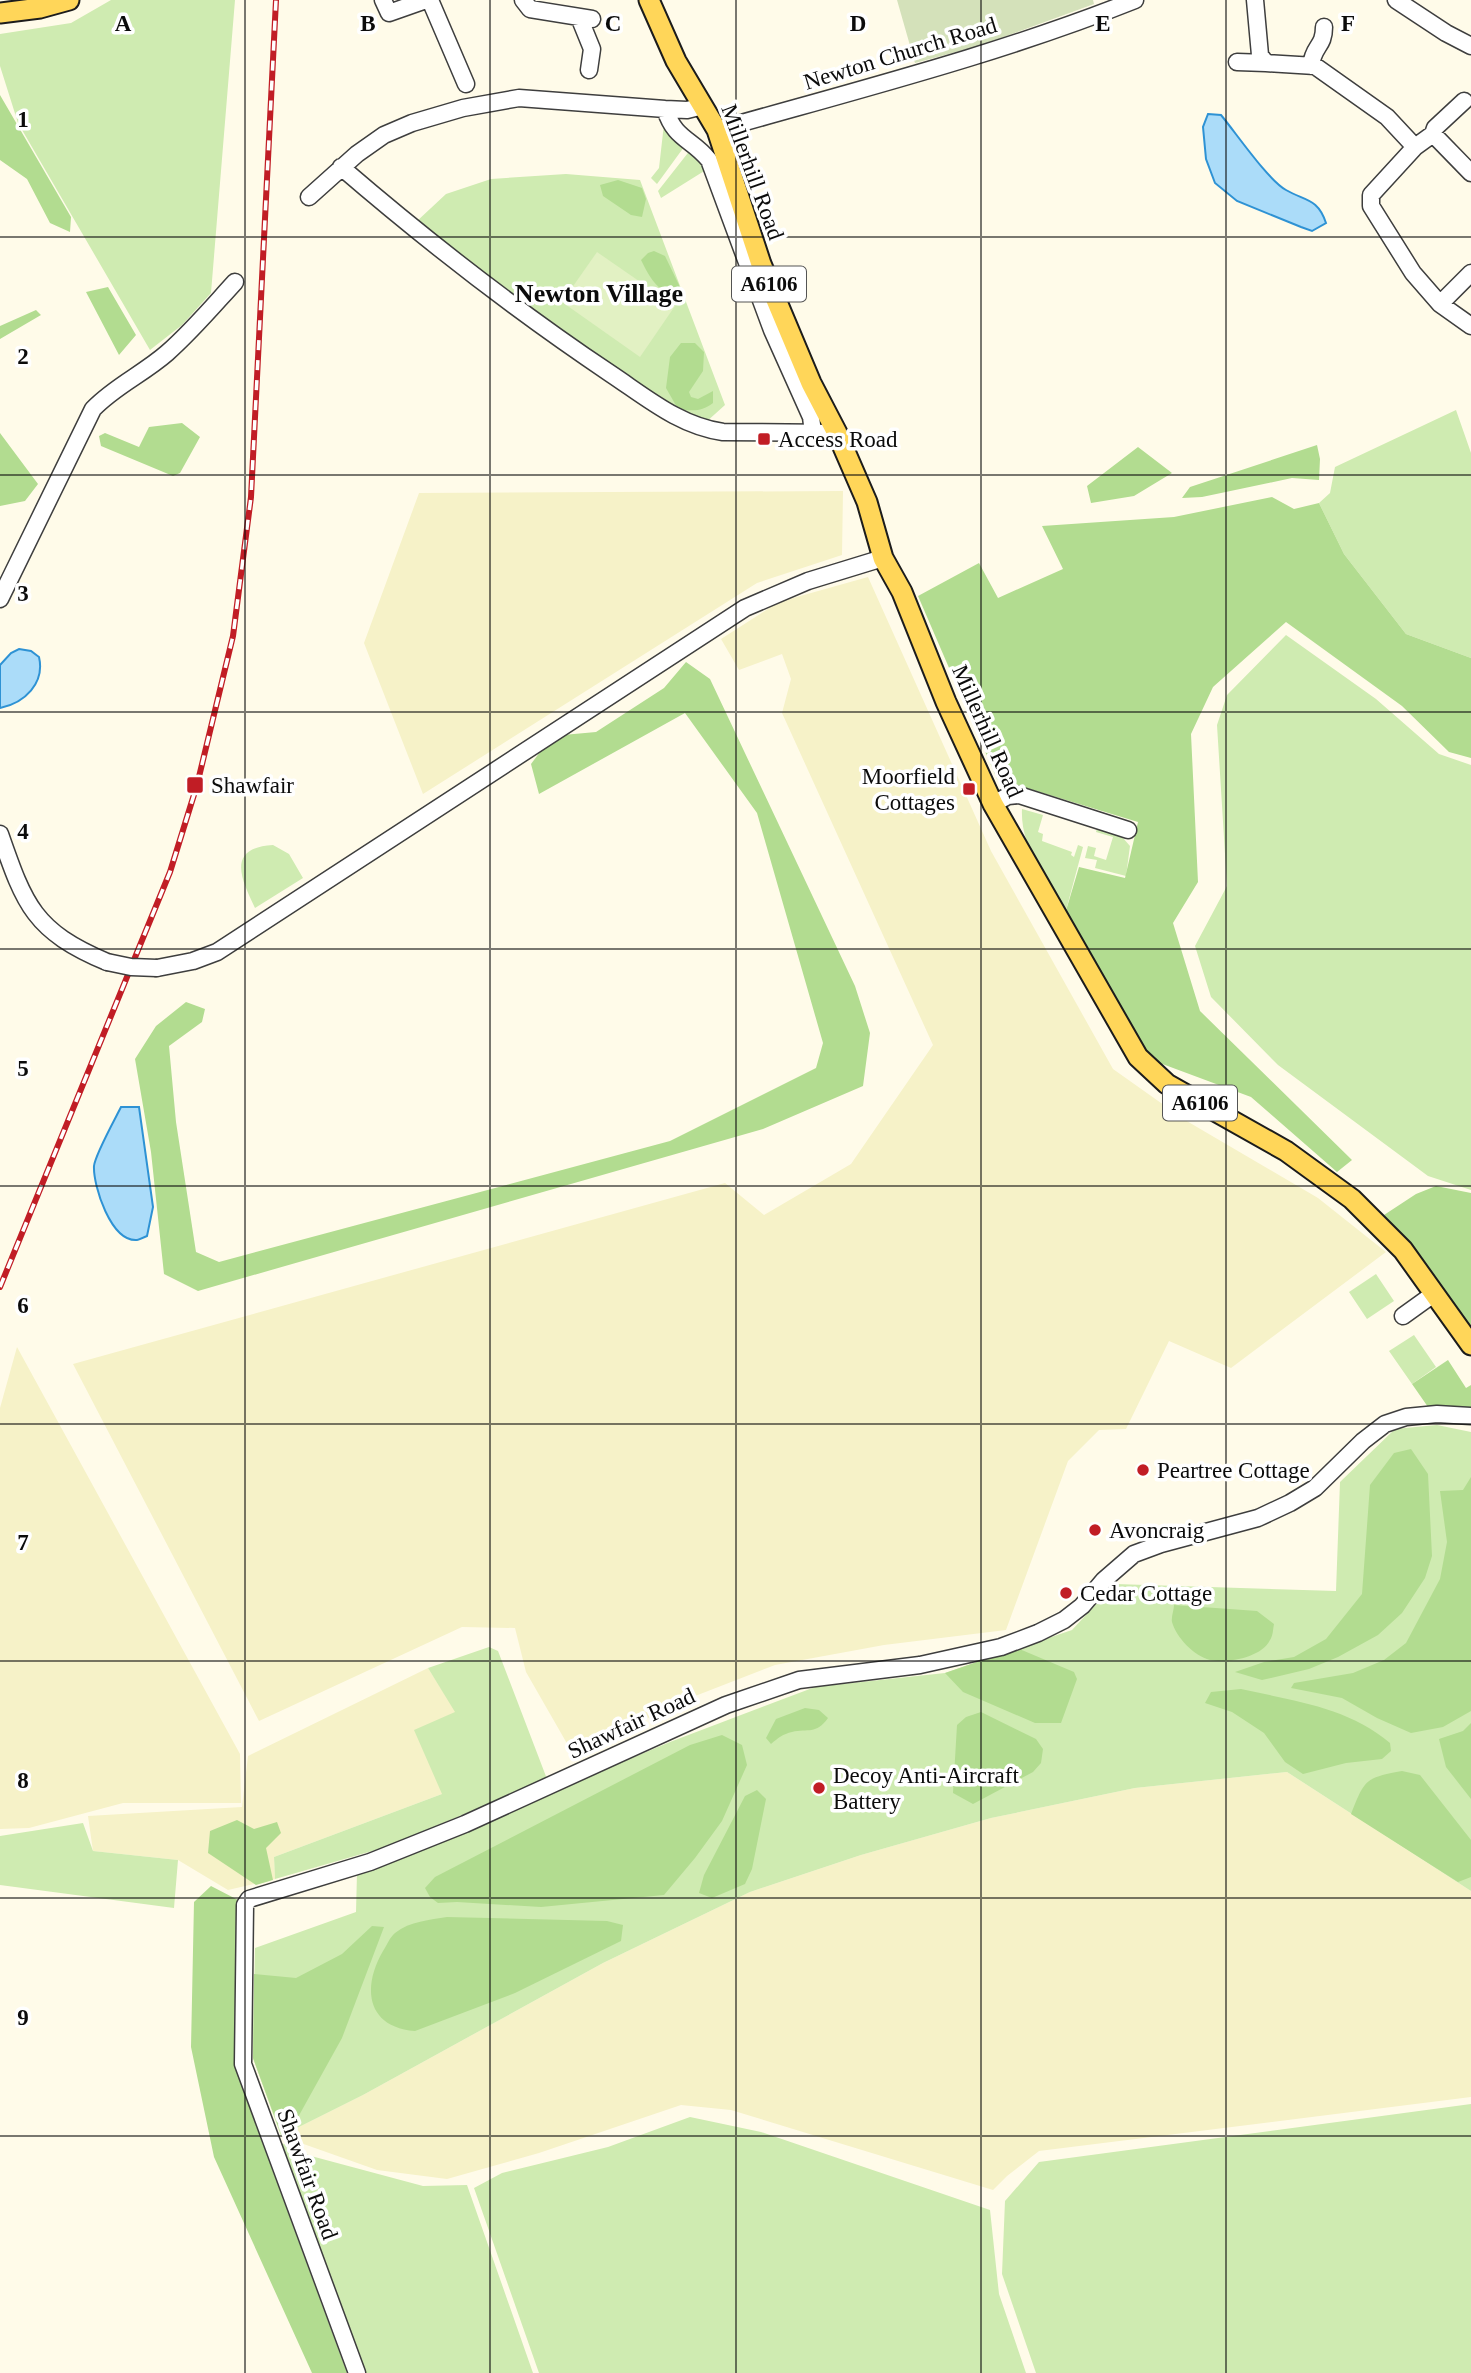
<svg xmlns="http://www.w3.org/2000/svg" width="1471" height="2373" font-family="Georgia,serif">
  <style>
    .farmland { fill: #f6f2c8 }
    .green { fill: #cfebb1 }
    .forest { fill: #b2dc90 }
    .cemetery { fill: #d4e1ba }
    .pitch { fill: #e2f1c3 }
    .water { fill: #abdcf9; stroke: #2e92d4; stroke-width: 2 }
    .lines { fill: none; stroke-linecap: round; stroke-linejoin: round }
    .minor-casing { stroke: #3e3e3e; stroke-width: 19 }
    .major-casing { stroke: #1c1c1c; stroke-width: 23 }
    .minor { stroke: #fff; stroke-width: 16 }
    .major { stroke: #ffd659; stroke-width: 19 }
    .rail-casing { stroke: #c11d25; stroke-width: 6 }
    .rail { stroke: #fff; stroke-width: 3.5; stroke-dasharray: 10; stroke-linecap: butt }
    .minor-bridge-casing { stroke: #3e3e3e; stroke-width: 19; stroke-linecap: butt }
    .minor-bridge { stroke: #fff; stroke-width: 16 }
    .grid { fill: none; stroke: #0b0b0b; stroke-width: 2; stroke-opacity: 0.55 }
    .poi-dot { fill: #c11d25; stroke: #fff; stroke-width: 2.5 }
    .labels { text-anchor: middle; stroke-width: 7; stroke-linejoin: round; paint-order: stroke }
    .shield { fill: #fff; stroke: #545454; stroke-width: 2 }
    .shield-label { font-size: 21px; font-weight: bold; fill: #0b0b0b }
    .street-label { font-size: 23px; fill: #0b0b0b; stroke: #fff }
    .poi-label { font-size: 23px; fill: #0b0b0b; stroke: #fff; text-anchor: start }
    .quarter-label { font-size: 26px; font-weight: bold; fill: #0b0b0b; stroke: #fff }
    .grid-label { font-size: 23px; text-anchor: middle; font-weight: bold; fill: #0b0b0b; stroke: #fff; stroke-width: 7; stroke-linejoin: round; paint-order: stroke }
  </style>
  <rect width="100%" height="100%" fill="#fffbe9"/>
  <path class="farmland" d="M843 491 842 555 757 583 423 794 364 643 419 493Z
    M868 577 991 851 1113 1069 1185 1120 1318 1198 1386 1252 1231 1368 1169 1341 1126 1429 1099 1430 1068 1461 1006 1630 884 1645 775 1665 690 1698 573 1754 526 1672 515 1628 462 1627 259 1721 73 1364 725 1183 764 1215 851 1164 933 1045 782 713 791 679 782 654 739 670 721 639 779 602Z
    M17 1347 240 1754 241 1803H123L29 1828 0 1829V1408Z
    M428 1668 456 1712 442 1794 274 1857 275 1879 228 1890 178 1860 93 1851 88 1816 242 1807 248 1756Z
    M1287 1772 1471 1891V2097L1039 2151 1007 2176 993 2190 731 2110 681 2105 539 2153 447 2179 377 2170 281 2136 363 2095 603 1963 750 1892 861 1855 991 1818 1135 1788Z"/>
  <path class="green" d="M111 0H235L211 293 182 325 150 350 18 123 0 66V34L71 23Z
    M664 124 672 137 684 147 657 184 651 178 659 168Z
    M691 149 709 168 661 198 658 191Z
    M566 174 640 180 725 405 705 423 664 405 416 222 446 194 491 179Z
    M1456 410 1471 453V658L1406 634 1344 554 1319 503 1330 493 1335 467Z
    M1286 635 1376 699 1439 754 1471 765V1190L1428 1176 1278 1065 1211 997 1195 946 1227 886 1217 725 1227 695Z
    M1022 809 1043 815 1038 832 1043 834 1042 841 1072 852 1071 855 1074 857 1078 845 1083 847 1065 914C1047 881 1020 847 1022 809Z
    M1098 825 1116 830 1130 846 1126 876 1095 868 1097 860 1085 858 1088 846 1096 848 1094 856 1106 860 1113 837 1096 832Z
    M273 845 289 854 303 878 255 908C242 880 225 848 273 845Z
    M1376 1274 1394 1301 1367 1319 1349 1292Z
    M1414 1335 1436 1367 1412 1384 1389 1351Z
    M1437 1425 1471 1432V1891L1287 1772 1135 1788 991 1818 861 1855 750 1892 603 1963 363 2095 281 2136 253 2058 255 1948 356 1912 357 1873 670 1742 815 1687 945 1673 1072 1630 1115 1584 1336 1591 1340 1482 1395 1429Z
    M489 1647 498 1651 547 1779 386 1847 275 1879 274 1857 442 1794 414 1730 455 1712 428 1668Z
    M83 1823 93 1851 178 1860 174 1908 0 1885V1836Z
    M1471 2104V2373H1036L1002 2274 1005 2201 1039 2162Z
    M690 2117 761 2132 990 2210 999 2294 1026 2373H539L474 2188 502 2173 608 2147Z
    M277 2141 311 2156 423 2186 467 2185 533 2373H362Z"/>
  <path class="forest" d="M0 95 71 217 70 232 50 223 27 179 0 160Z
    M618 180 642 188 646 199 642 217 631 215 603 196 600 185Z
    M654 251 665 256 679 285 680 292 675 297C656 289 650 278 641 260L648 253Z
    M108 287 136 335 119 355 86 292Z
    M36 310 41 315 0 339V326Z
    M681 343H695L704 352 703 371 689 392 691 397 698 399 713 391V403C701 412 693 411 678 409L666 388 670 357Z
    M182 423 200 437 180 473 173 476 101 446 99 436 105 433 139 447 149 427Z
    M0 433 38 484 25 501 0 506Z
    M1317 445 1320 459 1319 480 1292 478 1202 497 1182 498 1190 487Z
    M1138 447 1172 473 1134 496 1091 503 1087 486Z
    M1272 497 1294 509 1319 503 1344 554 1406 634 1471 658V758L1449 752 1402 706 1286 622 1213 687 1191 734 1198 882 1173 923 1200 1011 1352 1160 1337 1172 1251 1097 1149 1059 1065 914 1079 867 1125 878 1138 822 997 779 918 596 979 563 998 598 1063 569 1042 526 1174 517Z
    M686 662 710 679 855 986 870 1033 863 1086 763 1129 198 1291 164 1274 151 1152 135 1059 156 1026 186 1002 205 1009 202 1022 169 1046 176 1122 196 1252 219 1262 670 1141 816 1068 823 1043 757 813 685 713 539 794 531 764 552 736 596 732 664 688Z
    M1436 1186 1471 1193V1335L1384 1215 1416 1194Z
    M1448 1360 1466 1388 1471 1385V1411L1428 1407 1412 1384Z
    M1411 1449 1428 1474 1432 1556 1425 1578 1402 1613 1378 1635 1338 1657 1309 1669 1262 1680 1235 1672 1264 1662 1294 1657 1326 1639 1362 1594 1370 1485 1394 1453Z
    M1471 1477V1711L1443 1727 1411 1733 1377 1718 1342 1698 1291 1688 1294 1683 1353 1673 1384 1660 1406 1643 1440 1579 1447 1542 1440 1491 1463 1490Z
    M1174 1605 1257 1611 1274 1624C1273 1629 1273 1636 1270 1640 1261 1658 1228 1663 1210 1660 1194 1656 1176 1637 1172 1622 1171 1617 1174 1610 1174 1605Z
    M1017 1648 1074 1672 1077 1679 1061 1723H1035L963 1692 945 1673Z
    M1241 1689C1294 1701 1348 1707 1390 1743L1391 1751 1382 1759 1346 1763 1303 1774 1285 1762 1264 1733 1232 1712 1205 1703 1211 1692Z
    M805 1708 819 1710 828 1718C816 1735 808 1728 792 1732 783 1734 778 1738 771 1744L766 1738 776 1719Z
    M981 1712 1036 1739 1043 1749 1041 1763 1033 1772 973 1804 953 1793 957 1725 966 1717Z
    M1471 1723V1799L1446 1767 1439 1739 1463 1731Z
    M722 1735 742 1745 747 1765 722 1821 695 1858 664 1895 541 1907 457 1902 438 1903 430 1897 425 1888 435 1877 690 1745Z
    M1402 1771 1420 1775 1471 1840V1877L1458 1882 1351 1814C1365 1779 1365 1778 1402 1771Z
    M757 1790 766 1799 752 1869 745 1884 712 1898 699 1893 704 1875 745 1796Z
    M237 1820 254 1829 277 1822 281 1833 266 1848 273 1880 256 1885 208 1853 210 1831Z
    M211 1886 238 1900 234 2043 243 2090 347 2373H312L214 2157 191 2047 194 1902Z
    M447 1917 607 1921 623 1925 621 1941 515 1993 415 2031C366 2027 362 1987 383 1951 387 1945 390 1937 395 1933 410 1921 430 1920 447 1917Z
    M372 1926 384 1927 342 2038 297 2119 278 2126 253 2058 254 1974 296 1978 342 1954Z"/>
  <path class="cemetery" d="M897 0H1093L1094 4 982 45 915 63Z"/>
  <path class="pitch" d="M597 252 675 306 640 357 562 302Z"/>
  <path class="water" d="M1208 114 1221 115C1236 133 1268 180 1286 190 1305 201 1318 198 1326 223L1312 231 1301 227 1237 201 1215 183 1206 159 1203 127Z
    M19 649 31 651 39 657C45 683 25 703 0 708V665L11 653Z
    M121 1107H139L153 1207 147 1236C147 1236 138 1240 137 1240 111 1242 93 1186 94 1166 95 1155 115 1119 121 1107Z"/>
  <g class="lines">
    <g class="minor-casing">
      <path id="minor" d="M383 0 389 13 426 0
        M430 0 466 84
        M523 0 530 9 592 19
        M1255 0 1260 55 1266 63 1315 66 1387 117 1415 147
        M1396 0 1446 33 1471 46
        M579 17 592 49 589 70
        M1237 62 1266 63
        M1311 66C1313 45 1324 48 1324 27
        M1464 101 1435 128 1433 134 1415 147 1371 195V206L1413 273 1440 304 1471 326
        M665 109C675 140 691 138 709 160L772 330 811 417 813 432
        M717 130C857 90 1000 54 1135 0
        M1433 134 1471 173
        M341 167C427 241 517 311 611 374 647 398 680 426 723 432L837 433
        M309 197 357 154 384 135 412 123 463 108 519 98 665 109 687 110 703 106
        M1440 304 1471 273
        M0 599 93 409C115 386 143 374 167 353 192 331 213 306 235 282
        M993 804 1008 796 1019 795 1128 830
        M0 834C25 906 34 931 107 962
        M157 968 193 961 217 952 745 608 808 581 883 558
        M1403 1316 1435 1293
        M357 2373 243 2064 245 1905 249 1899 370 1862 465 1824 726 1705 799 1680 920 1665 1001 1647 1038 1633 1064 1620 1082 1606 1104 1580 1134 1554 1161 1544 1258 1518 1290 1503 1315 1488 1363 1441 1385 1424 1406 1417 1437 1414 1471 1416"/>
    </g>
    <g class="major-casing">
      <path id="major" d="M649 0 676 61 717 130 761 264 811 383 837 433 867 502 883 558 902 592 946 702 993 804 1138 1057 1167 1084 1286 1151 1352 1199 1403 1250 1471 1345
        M0 13 40 8 69 0"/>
    </g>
    <use href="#minor" class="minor"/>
    <use href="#major" class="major"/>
    <g class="rail-casing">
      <path id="rail" d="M0 1287 170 872 197 785 233 636 251 497 276 0"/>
    </g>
    <use href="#rail" class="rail"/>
    <g class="minor-bridge-casing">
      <path id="minor-bridge" d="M107 962 131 967 157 968"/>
    </g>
    <use href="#minor-bridge" class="minor-bridge"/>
  </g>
  <path class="grid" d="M245 0V2373M490 0V2373M736 0V2373M981 0V2373M1226 0V2373M0 237H1471M0 475H1471M0 712H1471M0 949H1471M0 1186H1471M0 1424H1471M0 1661H1471M0 1898H1471M0 2136H1471"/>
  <g class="poi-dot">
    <rect x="757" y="432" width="14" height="14" rx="3.5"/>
    <rect x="186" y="776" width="18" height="18" rx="3.5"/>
    <rect x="962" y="782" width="14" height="14" rx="3.5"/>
    <circle cx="1143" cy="1470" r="7"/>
    <circle cx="1095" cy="1530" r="7"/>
    <circle cx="1066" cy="1593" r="7"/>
    <circle cx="819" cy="1788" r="7"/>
  </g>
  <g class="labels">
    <g class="shield">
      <rect x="732" y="266.5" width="74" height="35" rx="5"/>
      <rect x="1163" y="1085.5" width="74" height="35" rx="5"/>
    </g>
    <g class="shield-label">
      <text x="769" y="291">A6106</text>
      <text x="1200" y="1110">A6106</text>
    </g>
    <g class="street-label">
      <text transform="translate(900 53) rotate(-17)" y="8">Newton Church Road</text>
      <text transform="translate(753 172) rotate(70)" y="8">Millerhill Road</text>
      <text transform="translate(988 731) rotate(66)" y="8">Millerhill Road</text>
      <text transform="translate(631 1723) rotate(-25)" y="8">Shawfair Road</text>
      <text transform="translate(308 2174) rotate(70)" y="8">Shawfair Road</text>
    </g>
    <g class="poi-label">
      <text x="778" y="447">Access Road</text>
      <text x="955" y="784" text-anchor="end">Moorfield<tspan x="955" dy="26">Cottages</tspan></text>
      <text x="211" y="793">Shawfair</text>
      <text x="1157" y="1478">Peartree Cottage</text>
      <text x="1109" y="1538">Avoncraig</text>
      <text x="1080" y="1601">Cedar Cottage</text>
      <text x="833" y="1783">Decoy Anti-Aircraft<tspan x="833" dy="26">Battery</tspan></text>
    </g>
    <g class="quarter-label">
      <text x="599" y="302">Newton Village</text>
    </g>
  </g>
  <g class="grid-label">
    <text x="123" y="31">A</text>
    <text x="368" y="31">B</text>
    <text x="613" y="31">C</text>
    <text x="858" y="31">D</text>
    <text x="1103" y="31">E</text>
    <text x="1348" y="31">F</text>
    <text x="23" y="127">1</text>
    <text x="23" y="364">2</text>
    <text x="23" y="601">3</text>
    <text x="23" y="839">4</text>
    <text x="23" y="1076">5</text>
    <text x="23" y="1313">6</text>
    <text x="23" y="1550">7</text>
    <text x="23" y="1788">8</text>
    <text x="23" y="2025">9</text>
  </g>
</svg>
